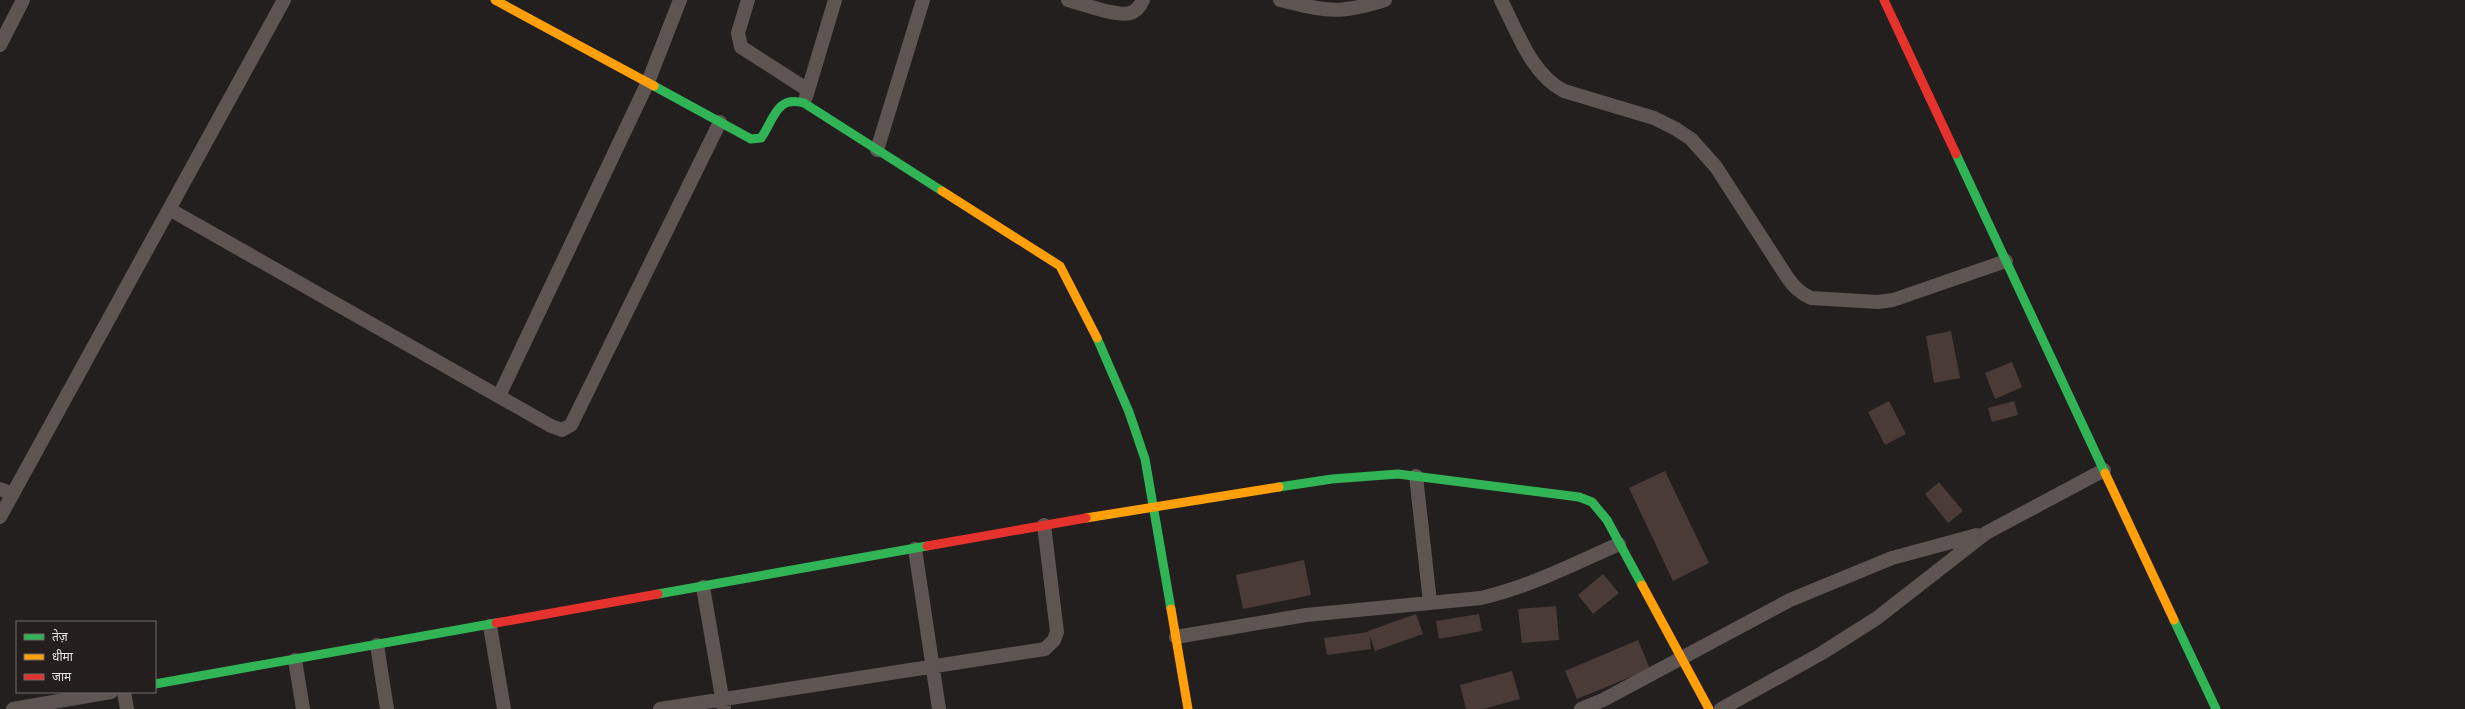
<svg xmlns="http://www.w3.org/2000/svg" width="2465" height="709" font-family="Signika,'Noto Sans Devanagari',sans-serif">
  <style>
    .building { fill: #4a3b37 }
    .lines { fill: none; stroke-linecap: round; stroke-linejoin: round }
    .street { stroke: #5e5451; stroke-width: 14 }
    .fast { stroke: #30b455; stroke-width: 9 }
    .slow { stroke: #ff9f0a; stroke-width: 9 }
    .jam { stroke: #e5322d; stroke-width: 9 }
  </style>
  <rect width="100%" height="100%" fill="#231f1e"/>
  <path class="building" d="M1951 331 1960 378 1934 383 1926 336Z
    M2012 362 2022 387 1995 399 1985 373Z
    M1889 401 1906 434 1885 445 1868 412Z
    M2014 401 2018 415 1992 422 1988 408Z
    M1665 471 1709 563 1673 581 1629 488Z
    M1939 482 1963 511 1948 523 1925 494Z
    M1304 560 1311 595 1243 609 1236 575Z
    M1603 574 1619 593 1593 614 1578 595Z
    M1556 606 1559 640 1522 643 1518 609Z
    M1416 614 1423 634 1375 651 1368 631Z
    M1479 614 1482 631 1439 639 1436 621Z
    M1369 632 1371 649 1327 655 1324 638Z
    M1638 640 1650 669 1577 699 1565 671Z
    M1512 671 1520 699 1483 709H1466L1460 685Z"/>
  <g class="lines">
    <path class="street" d="M748 0 738 33 741 47 808 90
      M1068 0C1082 4 1118 17 1130 13 1137 11 1140 6 1143 0
      M1280 0C1327 11 1337 15 1385 0
      M1501 0C1517 31 1531 74 1564 91L1654 118 1676 129 1691 139 1716 167 1787 277C1794 287 1800 293 1811 298L1878 302 1893 300 2006 261
      M0 45 23 0
      M806 97 835 0
      M877 150 923 0
      M169 209 551 426 562 430 571 425 720 122
      M499 396 648 82 680 0
      M1416 476 1430 602
      M0 489 13 494
      M0 517 284 0
      M915 549 939 709
      M703 587 724 709
      M490 626 504 709
      M1176 637 1306 615 1481 598C1529 587 1574 564 1619 544
      M377 645 387 709
      M295 660 303 709
      M124 692 127 709
      M13 709 111 692
      M660 709 1045 649 1054 640 1057 632 1044 525
      M1581 709 1603 700 1790 600 1892 558 1977 535
      M1721 709 1822 653 1877 618 1986 533 2104 470"/>
    <path class="fast" d="M654 86 751 139 761 138C774 120 776 95 804 103L942 191
      M1956 154 2105 473
      M1097 338 1129 412 1145 459 1171 609
      M1279 487 1332 479 1398 474 1579 497 1592 502 1607 520 1642 585
      M658 594 927 546
      M2174 620 2216 709
      M155 684 496 623"/>
    <path class="slow" d="M495 0 654 86
      M942 191 1060 266 1097 338
      M2105 473 2174 620
      M1086 518 1279 487
      M1642 585 1709 709
      M1171 609 1188 709"/>
    <path class="jam" d="M1884 0 1956 154
      M927 546 1086 518
      M496 623 658 594"/>
  </g>
  <rect x="16" y="621" width="140" height="72" fill="#241e1d" stroke="#726d6c"/>
  <rect x="24" y="634" width="20" height="6" fill="#30b455" stroke="#726d6c"/>
  <text x="52" y="641" font-size="12" fill="#e8e4e3">तेज़</text>
  <rect x="24" y="654" width="20" height="6" fill="#ff9f0a" stroke="#726d6c"/>
  <text x="52" y="661" font-size="12" fill="#e8e4e3">धीमा</text>
  <rect x="24" y="674" width="20" height="6" fill="#e5322d" stroke="#726d6c"/>
  <text x="52" y="681" font-size="12" fill="#e8e4e3">जाम</text>
</svg>
